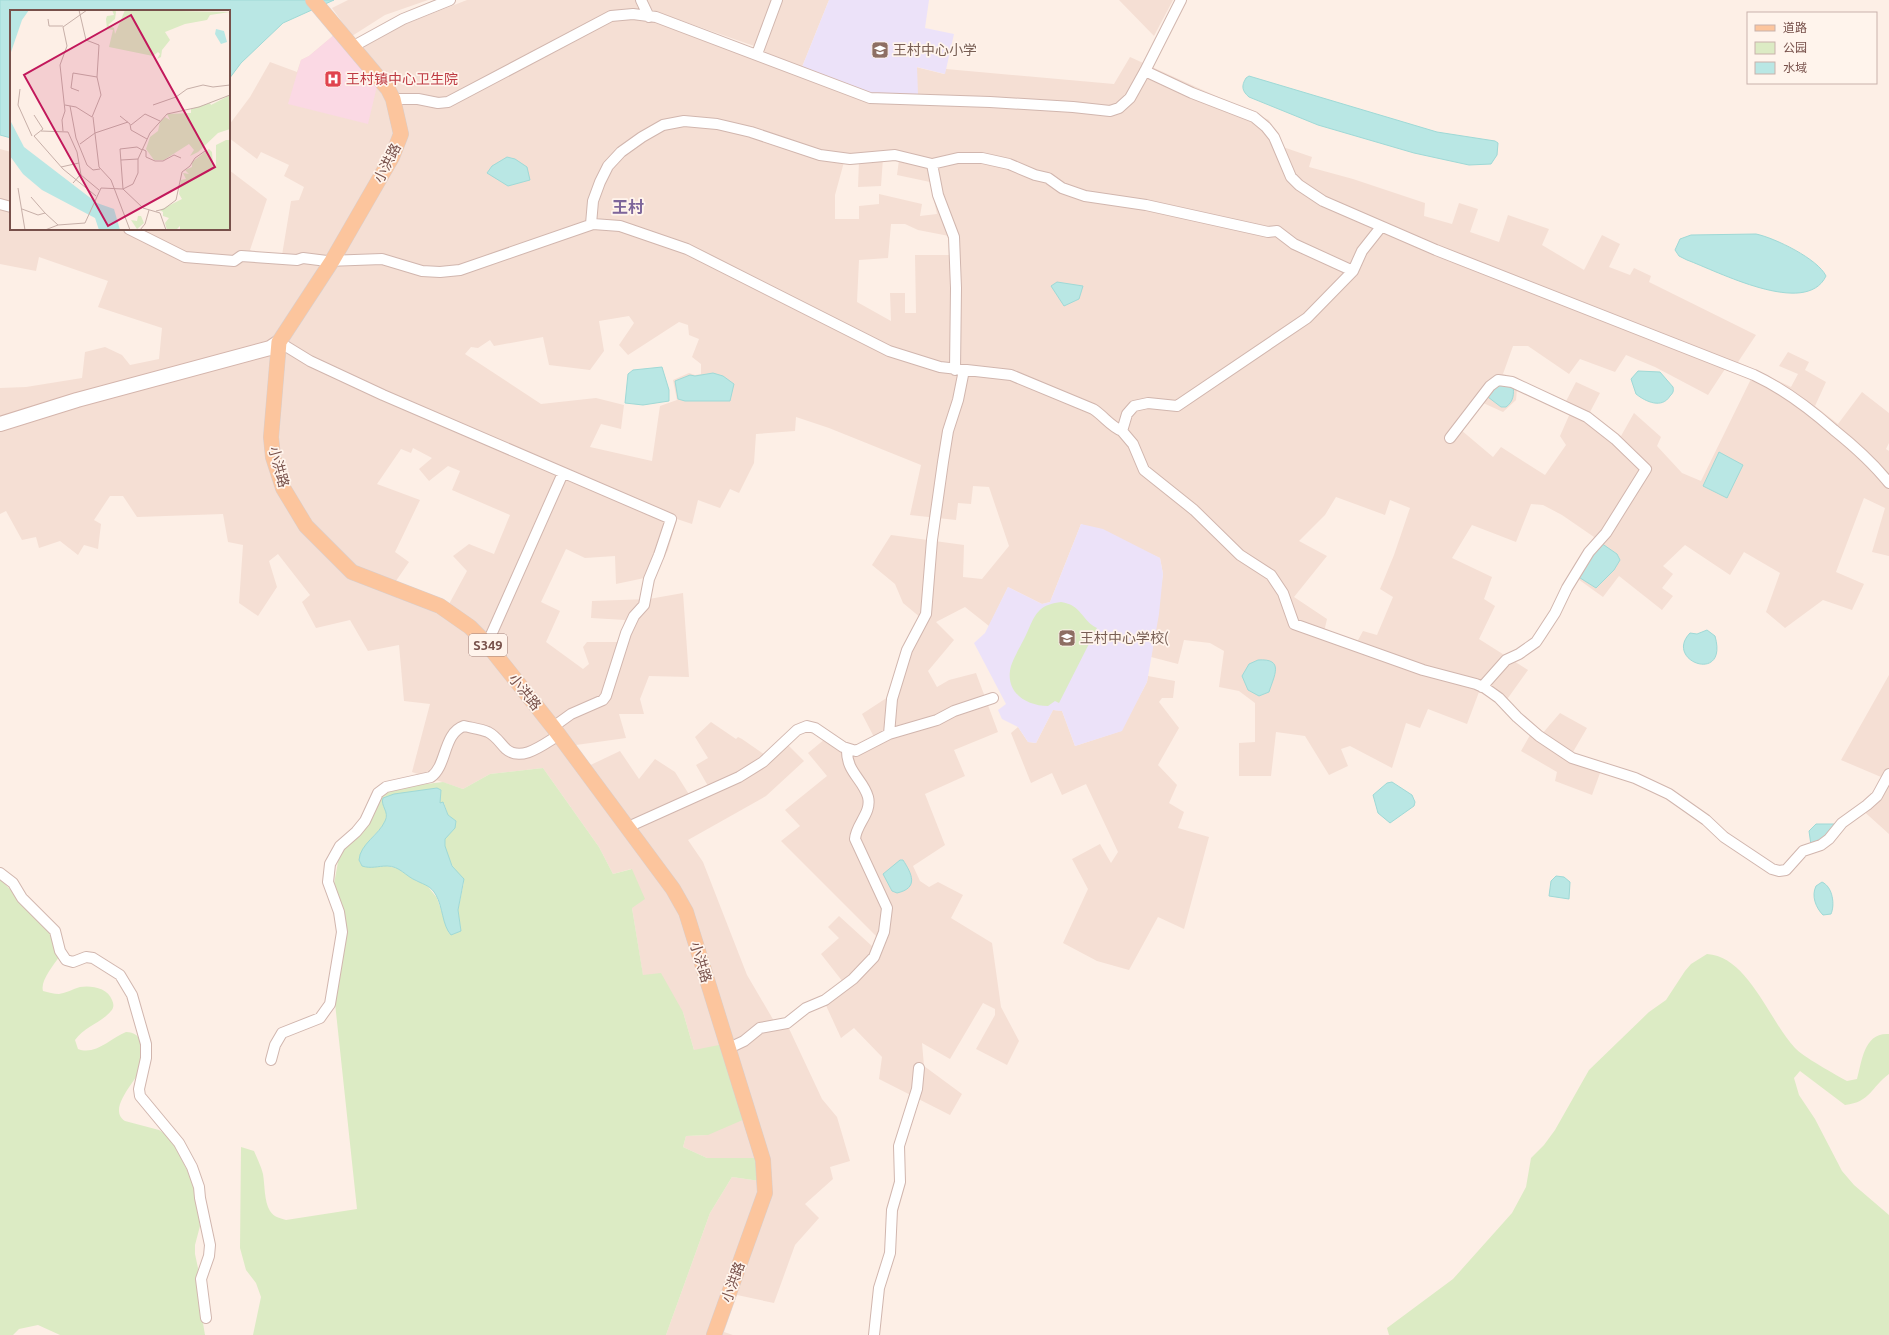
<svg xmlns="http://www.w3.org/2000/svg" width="1889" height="1335" font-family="Ubuntu,'Noto Sans SC',sans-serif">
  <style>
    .residential { fill: #f5dfd4; fill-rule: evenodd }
    .education { fill: #ece2f9 }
    .medical { fill: #fbd9e4 }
    .green { fill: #dcebc4; fill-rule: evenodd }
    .water { fill: #b9e7e4; stroke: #9fd9d6 }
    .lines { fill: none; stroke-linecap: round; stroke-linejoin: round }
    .street-casing { stroke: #d1b6ae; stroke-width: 12 }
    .secondary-casing { stroke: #d4b5ac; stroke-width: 16 }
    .primary-casing { stroke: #d9cecc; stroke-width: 16 }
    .street { stroke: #fff; stroke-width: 10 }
    .secondary { stroke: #fff; stroke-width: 14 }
    .primary { stroke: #fcc59d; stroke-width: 15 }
    .labels { text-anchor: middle; stroke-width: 3.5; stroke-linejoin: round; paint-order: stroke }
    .shield { fill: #fff4ec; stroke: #a0817b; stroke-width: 1 }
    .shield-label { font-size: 13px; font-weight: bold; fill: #77504a }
    .education-label { font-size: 14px; fill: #785e54; stroke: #fff4ec; text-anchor: start }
    .health-label { font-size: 14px; fill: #be3a42; stroke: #fff4ec; text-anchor: start }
    .street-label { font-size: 14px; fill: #77504a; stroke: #fff4ec }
    .quarter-label { font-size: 16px; font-weight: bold; fill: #7d659a; stroke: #fff4ec }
    .inset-road { fill: none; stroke: #c7afa8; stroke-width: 1 }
    .view { fill: #c2185b; fill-opacity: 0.15; stroke: #c2185b; stroke-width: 2 }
    .inset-edge { fill: none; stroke: #77504a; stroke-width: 2 }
  </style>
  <rect width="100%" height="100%" fill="#fdefe6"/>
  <path class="residential" d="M348 0H428L385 15 352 36 332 8Z
    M467 0H639L656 19 759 57 780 0H829L802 67H916L944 74 946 69 1114 84 1130 57 1269 120 1283 147 1312 157 1309 167 1353 179 1425 203 1424 216 1452 224 1459 203 1478 209 1470 232 1499 242 1508 215 1549 229 1542 245 1584 270 1602 235 1620 244 1609 267 1630 275 1634 268 1651 276 1649 282 1756 335 1738 362 1791 387 1798 374 1779 366 1788 352 1809 362 1805 370 1826 382 1815 406 1838 424 1862 392 1889 413V443L1886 449 1889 451V556L1872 552 1885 508 1864 498 1836 572 1864 584 1852 610 1823 600 1785 628 1766 612 1780 573 1744 552 1730 575 1685 545 1663 566 1673 574 1662 588 1673 596 1662 610 1619 576 1603 597 1571 574 1594 537 1562 515 1543 505 1531 504 1516 542 1472 525 1452 558 1492 577 1484 599 1495 606 1479 639 1528 670 1503 705 1479 692 1467 724 1428 709 1420 728 1406 723 1392 768 1350 746 1341 749 1348 766 1329 775 1305 736 1276 732 1271 776H1239V743L1255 742V703L1239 691 1219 687 1224 651 1210 643 1184 640 1178 664 1151 657 1163 574 1160 558 1081 524 1050 602 1042 604 1008 587 989 626 965 607 936 622 954 640 928 671 937 687 949 680 976 673 998 732 954 750 965 776 925 794 945 845 913 866 920 881 929 887 938 882 963 895 951 918 992 943 1001 1007 1019 1041 1007 1065 976 1049 995 1015V1009L983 1003 950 1059 922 1043 924 1066 962 1094 950 1115 879 1079 882 1057 854 1028 841 1038 823 999 843 982 821 954 839 938 828 927 839 916 873 947 878 938 781 841 800 826 785 810 827 776 808 753 831 734 852 748 874 737 862 714 888 697 921 618 903 603 895 584 872 565 891 535 964 545 963 577 982 579 1009 546 989 487 973 486 971 504 958 503 956 520 910 515 921 465 829 428 796 417 795 431 756 434 754 463 739 493 730 489 720 508 698 500 692 524 677 519 668 550 654 576 616 584 615 556 585 558 566 549 541 602 560 611 546 642 583 669 589 664 583 647 587 642H618L625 620 591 618 592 601 649 599 683 593 689 677 649 676 640 699 644 714H619L626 738 576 745 448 606 467 571 453 556 469 544 494 554 510 515 452 490 460 471 448 466 429 481 419 469 432 458 413 448 411 453 401 449 377 484 420 500 395 552 409 562 389 591 458 621 476 636 580 770 620 751 639 779 655 759 675 772 690 796 708 786 696 765 708 758 695 737 711 722 736 739 738 737 742 739 765 755 781 738 804 761 766 796 688 840 703 862 747 975 774 1021 785 1020 822 1099 837 1117 850 1161 830 1167 833 1179 805 1204 819 1218 795 1245 774 1303 737 1295 724 1332 733 1335H666L710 1213 732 1177 760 1181 757 1158H707L683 1147 686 1136 708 1135 694 1050 683 1012 643 976 632 908 631 869 613 874 599 847 543 768 490 774 463 789 412 772 430 704 404 701 399 645 368 651 350 620 316 628 302 602 310 595 278 554 269 561 277 587 258 616 239 603 243 545 228 542 223 514 137 517 123 496H110L94 520 101 524 98 549 84 545 78 555 60 541 39 548 36 537 22 540 6 511 0 514V388L26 387 82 378 85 352 105 347 122 355 130 365 159 359 162 328 98 307 108 281 39 257 36 271 0 264V149L11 152V229H229V170L267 199 250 250 256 253 282 255 291 201 299 200 304 187 284 176 289 165 261 152 257 159 229 138V125L250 97 270 62 297 72 301 60 309 56 334 35 351 55 385 32ZM883 158 899 160 897 175 930 182 937 214 920 216 922 204 879 194V204L859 206V219H835V195L844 162 859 161 858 187 881 186ZM891 224H905L918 230 949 236V255H915L916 313H905V293H890L891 321 857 302 859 260 888 258ZM629 316 634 323 619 345 628 355 679 322 688 325 689 335 699 339 692 357 701 364V374L695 375 689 373 673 380 677 400 660 406 652 461 590 447 601 424 621 429 624 405 596 398 541 404 465 354 471 347 478 348 490 340 494 346 543 337 549 365 590 370 604 351 599 321ZM1513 346H1528L1569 374 1580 359 1615 372 1626 355 1655 367 1708 395 1725 369 1751 379 1701 481 1682 473 1657 446 1661 437 1634 413 1621 436 1590 412 1600 393 1576 382 1563 407 1571 411 1560 436 1566 445 1545 475 1501 447 1493 457 1461 430 1481 402 1503 412 1516 400 1518 378 1503 374ZM1336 497 1385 515 1390 500 1410 508 1394 555 1380 589 1393 597 1377 635 1363 631 1356 644 1324 632 1327 619 1294 597 1327 556 1299 541 1325 515Z
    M648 0H772L754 46 651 10Z
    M1119 0H1173L1154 36Z
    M1889 675V834L1859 807 1871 798 1881 777 1841 760Z
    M1148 676 1175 681 1173 698H1162L1159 702 1179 728 1158 765 1177 785 1169 803 1184 812 1178 828 1209 837 1184 929 1158 917 1129 970 1097 961 1063 943 1088 889 1072 859 1100 844 1111 863 1118 852 1086 784 1062 795 1052 773 1031 783 1011 733 1018 727 1028 742 1036 743 1053 710 1062 711 1075 746 1121 731 1147 682Z
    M1560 713 1587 728 1573 752 1590 761 1603 765 1592 795 1555 781 1557 772 1521 751 1534 728 1542 734Z"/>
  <path class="education" d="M829 0H929L925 28 954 34 945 74 917 67 918 94 871 95 802 67Z
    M1081 524 1103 529 1160 558 1163 574 1159 614 1147 682 1122 731 1075 746 1062 711 1053 710 1036 743 1028 742 1018 727 1002 719 998 710 1006 704 974 643 985 633 1008 587 1042 604 1050 602Z"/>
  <path class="medical" d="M334 35 377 86 368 124 288 104 301 60 309 56Z"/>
  <path class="green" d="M1061 602C1082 605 1081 620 1097 628L1059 703 1055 701 1048 706C1026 706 1004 692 1011 666 1014 657 1020 647 1024 639 1029 630 1032 618 1039 611 1044 605 1053 603 1061 602Z
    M543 768 599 847 613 874 632 869 645 899 632 908 643 975 661 973 683 1012 694 1050 719 1045 745 1119 708 1135 686 1136 683 1147 707 1158H758L760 1181 732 1177 710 1213 666 1335H253L261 1297 256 1283 246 1270 240 1248 241 1147 254 1151C257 1158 261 1166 263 1174 265 1186 264 1201 270 1211 274 1217 279 1218 286 1220L357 1209 335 1003 346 926 334 884 338 862 345 846 379 798 393 788 443 782 463 789 490 774ZM437 788 440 803H444L448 815 456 821C456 829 450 831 446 837 438 849 457 873 464 882L458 910 461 931 449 933 437 898 426 884 416 881 397 868 386 866 365 867 360 863C356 849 379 833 386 821V810Z
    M0 879 53 934 59 957C53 966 40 981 43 991 48 992 54 994 59 994 66 993 73 989 80 987 91 985 108 988 112 1000 114 1004 114 1008 111 1011 100 1024 85 1026 75 1040L78 1049C95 1056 111 1038 126 1032 134 1032 140 1036 141 1044 142 1049 145 1057 144 1062 141 1077 105 1108 125 1121L159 1130 171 1138 194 1184 200 1226 195 1245V1254L198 1268 197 1287 205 1335H60L38 1325 19 1329 13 1335H0Z
    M1707 954C1748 956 1770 1022 1795 1048 1802 1056 1836 1075 1847 1081L1857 1079C1862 1061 1864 1032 1889 1034V1074C1871 1087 1871 1102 1845 1105L1800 1071 1794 1078 1799 1095 1815 1119 1842 1171 1854 1185 1889 1215V1335H1389L1387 1328 1453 1279 1512 1213 1526 1187 1531 1158 1544 1145 1555 1130 1589 1070 1649 1012 1666 1000 1685 971 1691 964Z"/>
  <path class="water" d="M0 0H334L283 23 241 63 229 79V11H11V138L0 135Z
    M1249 76 1437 132 1495 141 1498 143 1497 155 1491 164 1469 165 1414 153 1318 125 1249 97C1242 91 1241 86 1246 78Z
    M507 157 515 159 527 167 530 180 508 186 487 173 492 166Z
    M1756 234C1775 238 1818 259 1826 276 1806 318 1717 271 1687 260L1679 256 1675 250 1680 239 1691 235Z
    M1057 282 1083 286 1079 299 1064 306 1051 286Z
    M662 367 669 390V401L643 405 625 403 628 374 633 370Z
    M1638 371 1660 372 1673 387C1674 391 1673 393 1670 396 1662 409 1646 402 1636 394L1631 379Z
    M713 373 723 376 734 384 730 401H685L678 399 675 381 690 375 695 376Z
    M1498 384 1513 385C1514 394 1514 401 1506 407H1501L1488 397 1489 393Z
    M1719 452 1743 465 1727 498 1703 486Z
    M1601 543 1617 554 1620 560 1614 570 1596 588 1577 576Z
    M1707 630 1715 636C1729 685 1663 661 1690 633L1697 634Z
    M1258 660C1285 658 1274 676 1269 692L1259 696 1248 690 1242 676 1249 664Z
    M1392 782 1412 795 1415 802 1414 806 1390 823 1378 813 1373 795 1387 783Z
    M437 788 441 790 440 803 443 802 448 815 456 821 455 828 445 839V846L452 866 464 879 458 910 461 931 451 935C442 925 443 907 436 895 431 886 425 885 417 881 405 876 400 866 387 866 378 866 371 869 362 866L359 860C360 844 379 835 385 821 390 812 380 806 383 798L394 794Z
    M1816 824H1835L1828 836 1811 845 1809 831Z
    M900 860H903C912 874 919 888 897 893L892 891 883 874Z
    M1556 876 1564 877 1570 882 1569 899 1549 896 1551 881Z
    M1822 882C1833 887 1835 905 1831 914L1823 915C1816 908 1811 896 1816 886Z"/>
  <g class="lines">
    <g class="street-casing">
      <path id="street" d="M641 0 649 17
        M352 47 403 19 450 0
        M757 54 777 0
        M1145 71 1192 93 1254 117 1266 127 1274 137 1291 177 1299 185 1323 201 1436 250 1754 375C1784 389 1809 408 1834 430 1854 446 1873 463 1889 483
        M393 99H418L438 103 448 102 611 16 633 14 656 17 870 98 990 102 1073 107 1110 111 1119 108 1130 98 1145 71 1181 0
        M932 164 938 195 954 237 956 288 955 370
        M0 204 11 207
        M591 224 593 201 600 182 608 166 621 152 642 137 663 125 684 121 717 124 751 132 820 155 850 159 895 155 932 164 958 158H982L1009 164 1035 175 1048 178 1062 188 1085 196 1146 205 1268 232 1277 231 1294 244 1353 271
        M1381 227 1362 251 1353 271 1307 318 1177 406 1148 403 1134 406 1127 414 1122 431 1133 444 1144 470 1194 510 1240 555 1271 575 1283 593 1294 624 1423 670 1476 684 1485 688 1499 698 1517 717 1539 736 1572 758 1635 778 1669 794 1706 820 1724 837 1772 869 1779 871 1786 870 1803 851 1821 845 1829 839 1842 823 1867 805 1877 796 1889 774
        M129 229 185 257 234 261 241 256 297 260 303 258 327 261 382 259 422 271 440 272 460 270 593 224 620 226 687 249 889 351 940 367 1011 375 1093 409C1104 416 1110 426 1122 431
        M279 342 310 361 383 395 671 519 659 555 649 579 644 605 634 616 626 633 606 696 603 700 571 714 553 727
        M1450 438 1490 386 1498 380 1512 382 1587 417 1615 439 1646 469 1606 533 1589 552 1567 588 1555 613 1540 636 1536 642 1519 654 1506 660 1482 687
        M487 644 563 473
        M889 734 892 699 907 650 926 614 932 540 943 462 948 431 958 400 964 370
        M628 827 739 777 763 762 797 730 807 726 815 728 843 747 856 751 889 734 937 720 954 711 993 698
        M0 873 13 883 22 898 55 931 60 951 66 960 73 962 86 957 93 958 120 975 132 995 146 1044V1058L139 1089 140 1096 179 1143 192 1167 199 1187 200 1198 210 1245 209 1256 201 1279 206 1318
        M727 1049 744 1041 760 1028 787 1023 806 1008 825 1000 853 979 874 957 884 932 887 908 855 839C856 824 872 813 868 797 863 779 846 772 847 749
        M271 1060 275 1045 282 1033 320 1018 330 1004 342 932 339 912 328 882 330 864 340 846 356 832 365 821 378 793 386 787 431 777C447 766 443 733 464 726 472 728 481 729 488 732 496 736 500 743 506 749 522 763 545 743 559 735
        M874 1335 879 1288 890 1253 892 1210 900 1182 899 1146 917 1089 919 1068"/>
    </g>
    <g class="secondary-casing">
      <path id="secondary" d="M0 424 77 400 270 348 279 342"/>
    </g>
    <g class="primary-casing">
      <path id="primary" d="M313 0 388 89 393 99 401 134 392 157 332 261 279 342 271 437 273 457 283 488 306 526 352 572 440 606 470 627 487 644 553 727 673 889 686 912 763 1160 765 1193 714 1335"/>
    </g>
    <use href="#street" class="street"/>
    <use href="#secondary" class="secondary"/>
    <use href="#primary" class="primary"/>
  </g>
  <defs>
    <g id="school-square" transform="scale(0.9)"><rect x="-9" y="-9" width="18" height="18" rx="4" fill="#8d6e63" stroke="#fff4ec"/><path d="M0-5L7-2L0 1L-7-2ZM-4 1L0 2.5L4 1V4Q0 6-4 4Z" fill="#fff"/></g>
    <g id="hospital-square" transform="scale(0.9)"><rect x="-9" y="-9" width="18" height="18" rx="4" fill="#e0444e" stroke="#fff4ec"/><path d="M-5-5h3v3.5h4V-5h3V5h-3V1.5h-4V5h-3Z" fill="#fff"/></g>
  </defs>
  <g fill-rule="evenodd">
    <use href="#school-square" x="880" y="50"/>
    <use href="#hospital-square" x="333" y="79"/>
    <use href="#school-square" x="1067" y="638"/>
  </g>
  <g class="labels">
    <rect class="shield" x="469" y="634" width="38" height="22" rx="3"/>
    <g class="shield-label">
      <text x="488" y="650">S349</text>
    </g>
    <g class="education-label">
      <text x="893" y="55">王村中心小学</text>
      <text x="1080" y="643">王村中心学校(</text>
    </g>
    <g class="health-label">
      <text x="346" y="84">王村镇中心卫生院</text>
    </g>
    <g class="street-label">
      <text transform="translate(387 163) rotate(-63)" y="5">小洪路</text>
      <text transform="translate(279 467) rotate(75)" y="5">小洪路</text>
      <text transform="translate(525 692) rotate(51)" y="5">小洪路</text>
      <text transform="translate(701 962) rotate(73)" y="5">小洪路</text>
      <text transform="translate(733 1282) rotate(-70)" y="5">小洪路</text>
    </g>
    <g class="quarter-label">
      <text x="628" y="213">王村</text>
    </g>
  </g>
  <g transform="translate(10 10)">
    <rect width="220" height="220" fill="#fdefe6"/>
    <path d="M102 0H105L106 2 105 9 98 15 104 18 105 24 115 0 220 2 200 5 197 10 175 14 155 22 160 30 152 40 151 47 147 49 150 44 148 42 143 46 99 37 103 20 97 19 96 9 97 6 104 5ZM220 85V119L208 123 188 142 180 146 184 140 179 134 154 150H144L136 139 140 127 148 121 150 112 155 107 160 110 157 104 181 103V99L200 93 201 95ZM216 130H220V220H170V216L166 220H157L155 213 159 208 153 206V202L150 200 172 189 169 184 171 170 176 169 173 163 179 164 175 160 182 157V152L199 139 202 142 203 154 206 156V135ZM128 206H131L134 213 127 219 121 210 127 211Z" fill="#dcebc4"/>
    <path d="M0 0H19L12 10 0 45ZM206 19 214 21 217 32 211 34 205 24ZM0 110 14 137 87 193 104 199 110 220H89L85 208 32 180 13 164 0 146Z" fill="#b9e7e4"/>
    <path class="inset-road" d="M38 9 39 16H53M10 79 8 95 22 126M69 81 61 78 63 63 87 67M55 95 66 97 82 107 91 85 87 67 89 35 76 30 69 0M143 95 166 87 177 79 193 75 203 77 220 75M60 96 66 128 77 155 83 160 90 159M110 106 120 114 121 120 137 129M83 107 89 157 101 170 120 220M121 115 135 104 150 111M31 121 58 122 67 142 71 165 89 180M53 121 52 110 55 101 50 55 57 36 53 17 77 0M85 123 118 112M24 126 53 159 86 186M24 126 33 119 24 105M70 134 85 123M132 139 136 141V147L145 151H153L164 145 171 148M111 150 128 149M51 157 69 153M63 173 71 164M8 178 15 220M113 179 110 139 127 137 132 140M113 179 133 198 150 203 156 220M21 187 35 203M12 199 28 205 35 203 48 215M146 201 154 199 166 190 172 162 180 156 185 148 195 141M35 220 48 215 75 213 91 178 113 179 123 174 128 163V149L140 123 157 104 189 97 220 85M130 220 135 214 139 200"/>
    <path class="view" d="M121 5 205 157 98 216 14 65Z"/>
    <rect width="220" height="220" class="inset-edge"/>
  </g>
  <rect x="1747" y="12" width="130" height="72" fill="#fff4ec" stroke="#c9b2ab"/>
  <rect x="1755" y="25" width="20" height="6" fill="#fcc59d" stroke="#c9b2ab"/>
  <text x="1783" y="32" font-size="12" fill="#77504a">道路</text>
  <rect x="1755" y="42" width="20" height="12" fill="#dcebc4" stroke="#c9b2ab"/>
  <text x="1783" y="52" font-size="12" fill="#77504a">公园</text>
  <rect x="1755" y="62" width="20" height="12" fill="#b9e7e4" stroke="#c9b2ab"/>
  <text x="1783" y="72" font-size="12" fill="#77504a">水域</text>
</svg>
